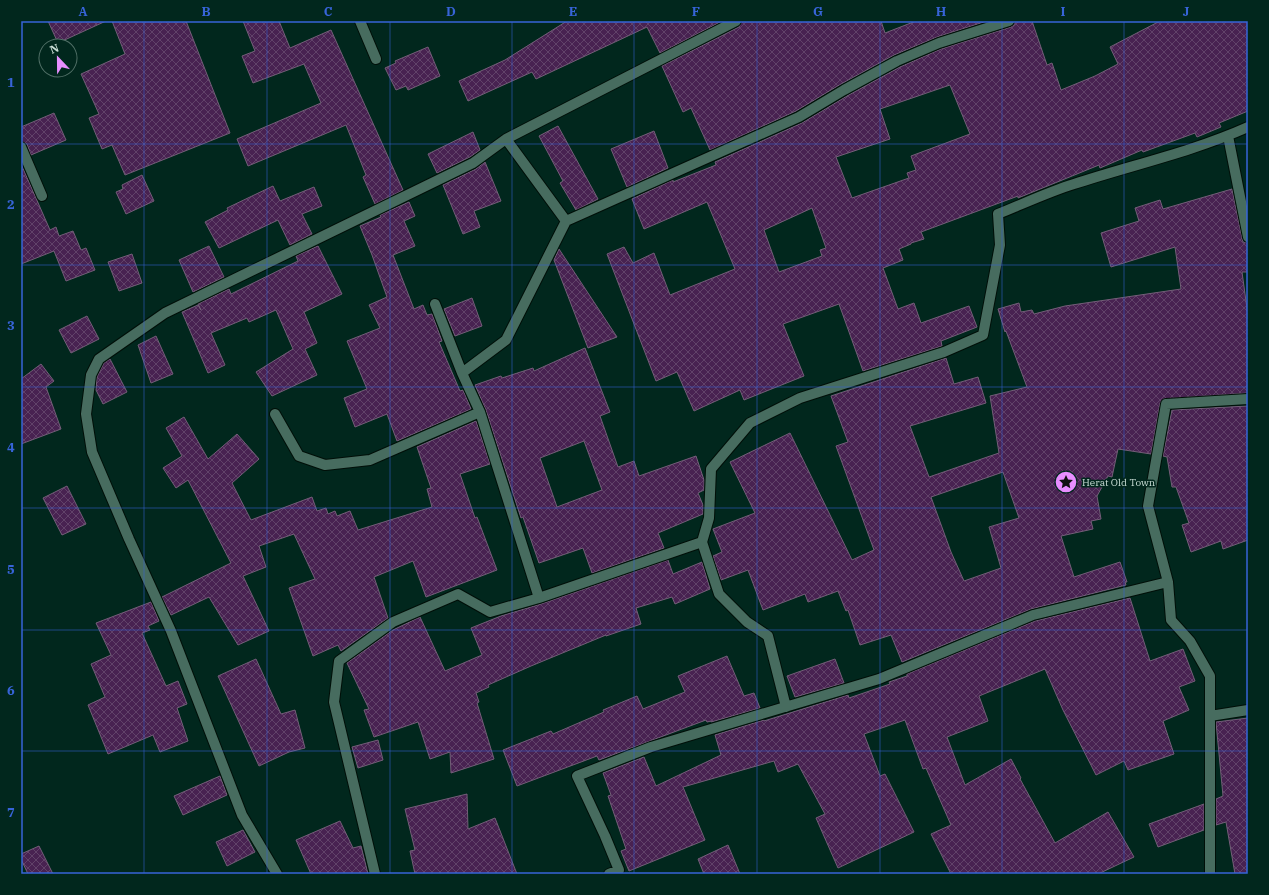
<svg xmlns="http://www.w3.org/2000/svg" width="1269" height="895" font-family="'IBM Plex Serif',serif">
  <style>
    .building { fill: url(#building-cross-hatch); stroke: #735e78; fill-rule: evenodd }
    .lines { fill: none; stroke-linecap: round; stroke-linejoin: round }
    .minor-casing { stroke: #000f08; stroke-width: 12 }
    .minor { stroke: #476c5f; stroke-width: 10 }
    .grid { fill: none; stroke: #3764d8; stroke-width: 1; stroke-opacity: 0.55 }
    .labels { text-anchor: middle; stroke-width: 3; stroke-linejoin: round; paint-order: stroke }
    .poi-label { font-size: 10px; fill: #caded6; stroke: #01271d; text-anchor: start }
    .neatline { fill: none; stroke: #3764d8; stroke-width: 1.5 }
    .grid-label { font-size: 13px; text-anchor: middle; font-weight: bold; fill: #3764d8 }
  </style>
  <defs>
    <pattern id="building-cross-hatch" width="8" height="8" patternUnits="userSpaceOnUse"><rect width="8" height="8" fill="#482251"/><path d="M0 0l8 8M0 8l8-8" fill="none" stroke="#614269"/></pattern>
  </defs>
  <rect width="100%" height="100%" fill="#01271d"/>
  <path class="building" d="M48 21H106L58 43Z
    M112 21H186L230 133 125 175 112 145 102 149 89 118 99 114 81 74 125 54Z
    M243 21H279L290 48 331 30 403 190 375 204 363 177 366 175 346 125 248 166 237 139 321 103 304 64 253 83 242 56 255 51Z
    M567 21H722L660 53 647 27 536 79 532 72 468 101 459 81 505 60Z
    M742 21H881L885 33 916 21H987L937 37 894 55 841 84 796 111 710 150 691 108 683 112 662 66 739 27Z
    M1015 21H1032L1047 65 1052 63 1061 90 1095 76 1118 64 1110 47 1160 21H1248V111L1219 123 1221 127 1197 137 1195 133 1143 152 1142 150 1100 168 1099 165 1018 198V196L921 232 924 239 911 243V244L899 249 903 260 883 268 898 309 914 303 921 323 969 306 977 327 941 341 942 346 863 371 839 304 783 324 804 376 744 400 740 390 694 411 677 372 656 381 607 254 624 247 633 263 654 253 670 295 735 269 707 202 644 229 632 199 673 180V182L716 165 715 162 802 123 847 96 900 67 941 49 1011 27 1014 25ZM950 85 970 134 911 156 916 170 907 173 909 178 852 198 836 157 890 139 880 109ZM812 208 826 248 820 250 822 256 779 272 764 230Z
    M428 47 440 76 408 90 406 86 396 90 385 68 396 63 395 61Z
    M54 113 66 140 31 155 27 144 21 141V127Z
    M558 126 598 199 576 210 560 183 563 181 539 136Z
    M654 131 668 168 627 187 611 149Z
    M473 132 480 150 470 157 437 173 428 154Z
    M485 162 501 201 474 211 480 227 463 234 443 185 476 169Z
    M21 164 50 230 56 227 59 236 73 231 81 250 86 248 95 270 66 281 54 251 21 264Z
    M142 175 154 201 126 214 116 192 123 189 122 185Z
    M273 186 280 201 314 187 322 206 302 214 312 234 290 245 278 220 219 248 205 222 228 210 227 208Z
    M1232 189 1242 238 1243 242 1248 243V272H1242L1248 316V393L1163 399 1160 403 1151 454 1118 449 1112 477 1108 476 1097 496 1101 519 1091 521 1093 529 1061 536 1074 577 1120 562 1127 582H1125L1126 585 1031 609 902 662 891 635 860 645 848 610 846 611 838 591 808 602 805 594 763 610 748 570 721 580 713 556 722 552 713 529 755 513 730 462 790 433 852 560 874 550 836 446 848 442 831 396 946 358 954 384 978 377 986 403 910 426 929 477 999 453 990 396 1027 387 1006 331 1005 332 998 309 1019 303 1021 312 1032 310 1034 314 1065 306 1181 289 1175 247 1111 267 1101 233 1139 221 1135 208 1160 200 1163 209ZM1003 472 1019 518 989 527 1001 568 964 581 951 552 931 497Z
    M409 202 415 216 404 221 415 246 393 255 414 309 423 305 427 315 432 314 442 341 439 342 460 391 463 390 471 409 397 441 387 414 355 427 344 398 367 389 347 341 380 328 369 305 387 297 372 255 360 226 381 217 380 215Z
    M209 246 224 277 193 292 179 260Z
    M318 246 342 294 304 312 317 343 305 349 317 375 272 396 256 372 293 349 276 310 249 322 247 318 211 333 225 365 208 373 182 312 198 305 201 310 198 304 229 289 231 294 298 261 296 256Z
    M559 249 617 337 588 348 554 260Z
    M132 254 142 283 119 291 108 262Z
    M472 298 482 326 455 336 444 309Z
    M87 316 99 339 71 353 59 330Z
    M156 336 173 374 151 383 138 345Z
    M585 348 610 412 600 416 618 467 634 461 639 476 696 456 704 480V490L698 493 703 505V514L658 533 664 548 592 573 583 548 539 563 523 517 521 518 486 410 475 385 501 376 502 378 533 368 534 371ZM584 441 602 490 557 507 540 458Z
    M110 359 127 392 103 404 96 390 97 377 104 363Z
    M41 364 54 381 46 387 61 429 21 444V379Z
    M1248 406V540L1223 549 1221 541 1191 552 1182 525 1189 523 1176 487H1172L1167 457 1163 456 1172 410Z
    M184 417 208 459 237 434 259 459 232 483 251 520 312 497 317 511 326 508 328 514 335 511 337 516 350 511 358 530 432 507 427 489 431 488 417 447 476 421 490 464 460 474 475 518 477 517 497 570 426 597 413 561 374 577 388 618 341 651 338 645 313 656 289 588 315 579 294 534 259 546 266 567 243 576 269 631 238 645 209 597 171 615 162 597 231 563 188 480 176 488 163 468 182 456 166 428Z
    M67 486 86 524 62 535 43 498Z
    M668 560 673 574 702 562 710 589 675 604 672 597 636 608 641 624 606 636V635L531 666 488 685 489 687 476 693 479 702 477 703 494 759 451 773 450 752 430 759 418 722 374 737 364 710 369 709 347 663 393 630 420 617 445 671 482 655 471 628 501 616 541 604Z
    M1130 598 1150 661 1183 649 1195 681 1179 687 1189 710 1163 721 1174 754 1128 770 1124 761 1096 775 1063 710 1045 669 979 696 988 721 947 737 965 785 1011 759 1021 778 1020 779 1055 843 1108 812 1134 857 1098 874H951L931 834 951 825 926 768 923 769 905 720 864 734 880 776 885 774 914 832 838 868 816 818 825 814 798 764 778 772 774 761 683 787 705 840 629 871 621 851 626 849 608 796 611 795 603 773 644 757 656 786 721 755 715 735 764 720V721L848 695 849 698 890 684 889 682 907 676V674L1035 621Z
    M151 602 159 621 148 626 150 630 142 633 166 686 178 681 187 704 177 708 188 741 160 752 153 735 108 754 88 705 105 697 91 664 111 655 96 623Z
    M727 656 744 696 754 693 760 708 711 722V721L707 722 706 720 599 760 597 756 517 786 503 750 551 731 553 734 604 712 603 710 637 696 643 709 685 692 678 676Z
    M256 659 281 714 295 710 305 748 289 752 259 766 218 676Z
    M835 659 844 683 795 697 787 676Z
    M1248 718V874H1235L1226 822 1216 825V799L1223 796 1216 722Z
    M378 740 383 760 358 768 352 747Z
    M220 776 227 795 183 815 174 796Z
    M467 794 468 829 495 818 517 874H415L410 851 415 850 405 809Z
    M1204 804V830L1158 847 1149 824Z
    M340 821 353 848 361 846 368 874H311L296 840Z
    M243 830 255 852 227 866 216 842Z
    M728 845 740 874H704L698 859Z
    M39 846 53 874H28L21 859V854Z"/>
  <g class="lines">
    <g class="minor-casing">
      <path id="minor" d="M360 21 376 59
        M1228 136 1248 237
        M21 147 42 196
        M566 221 799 117 844 90 897 61 939 43 1009 21
        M435 304 462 373 480 412 539 598 702 542 709 518 711 469 750 423 800 398 944 352 983 335 1000 245 998 214C1023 204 1048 192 1074 184 1132 165 1192 152 1248 127
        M462 373 506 340 566 221 506 139
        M275 414 299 456 325 465 370 460 480 412
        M702 542 719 594 747 622 768 636 786 707
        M1210 716 1248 710
        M277 874 242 815 171 631 129 539 92 452 86 414 91 375 99 359 165 313 473 163 506 139 736 21
        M375 874 334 702 339 661 393 622 458 594 490 612 539 598
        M609 874 619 870 605 836 577 776 651 747 879 679 1033 615 1168 582
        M1210 874V676L1190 641 1171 620 1168 582 1148 506 1166 404 1248 399"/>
    </g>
    <use href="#minor" class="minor"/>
  </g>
  <path class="grid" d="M144 21V874M267 21V874M390 21V874M512 21V874M634 21V874M757 21V874M880 21V874M1002 21V874M1124 21V874M21 144H1248M21 265H1248M21 387H1248M21 508H1248M21 630H1248M21 751H1248"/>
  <defs>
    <g id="sight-disc" transform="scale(1.15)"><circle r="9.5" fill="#e88eff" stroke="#01271d"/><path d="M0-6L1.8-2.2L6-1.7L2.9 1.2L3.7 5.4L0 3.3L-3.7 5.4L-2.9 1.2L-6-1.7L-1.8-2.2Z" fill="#111"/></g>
  </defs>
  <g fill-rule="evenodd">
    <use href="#sight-disc" x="1066" y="482"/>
  </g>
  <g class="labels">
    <g class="poi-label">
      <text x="1082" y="486">Herat Old Town</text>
    </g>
  </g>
  <rect width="1269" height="895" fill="none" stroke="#01271d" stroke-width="44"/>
  <g transform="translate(58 58) rotate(338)"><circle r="19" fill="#01271d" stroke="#517067"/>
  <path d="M0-3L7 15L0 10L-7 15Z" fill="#e88eff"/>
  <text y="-6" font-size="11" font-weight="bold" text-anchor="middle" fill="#caded6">N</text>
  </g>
  <rect x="22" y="22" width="1225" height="851" class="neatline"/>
  <g class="grid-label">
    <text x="83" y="16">A</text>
    <text x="206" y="16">B</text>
    <text x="328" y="16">C</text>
    <text x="451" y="16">D</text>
    <text x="573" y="16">E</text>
    <text x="696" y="16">F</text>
    <text x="818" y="16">G</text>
    <text x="941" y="16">H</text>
    <text x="1063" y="16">I</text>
    <text x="1186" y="16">J</text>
    <text x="11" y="87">1</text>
    <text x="11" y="209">2</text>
    <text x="11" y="330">3</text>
    <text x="11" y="452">4</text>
    <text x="11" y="574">5</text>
    <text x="11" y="695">6</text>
    <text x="11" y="817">7</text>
  </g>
</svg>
